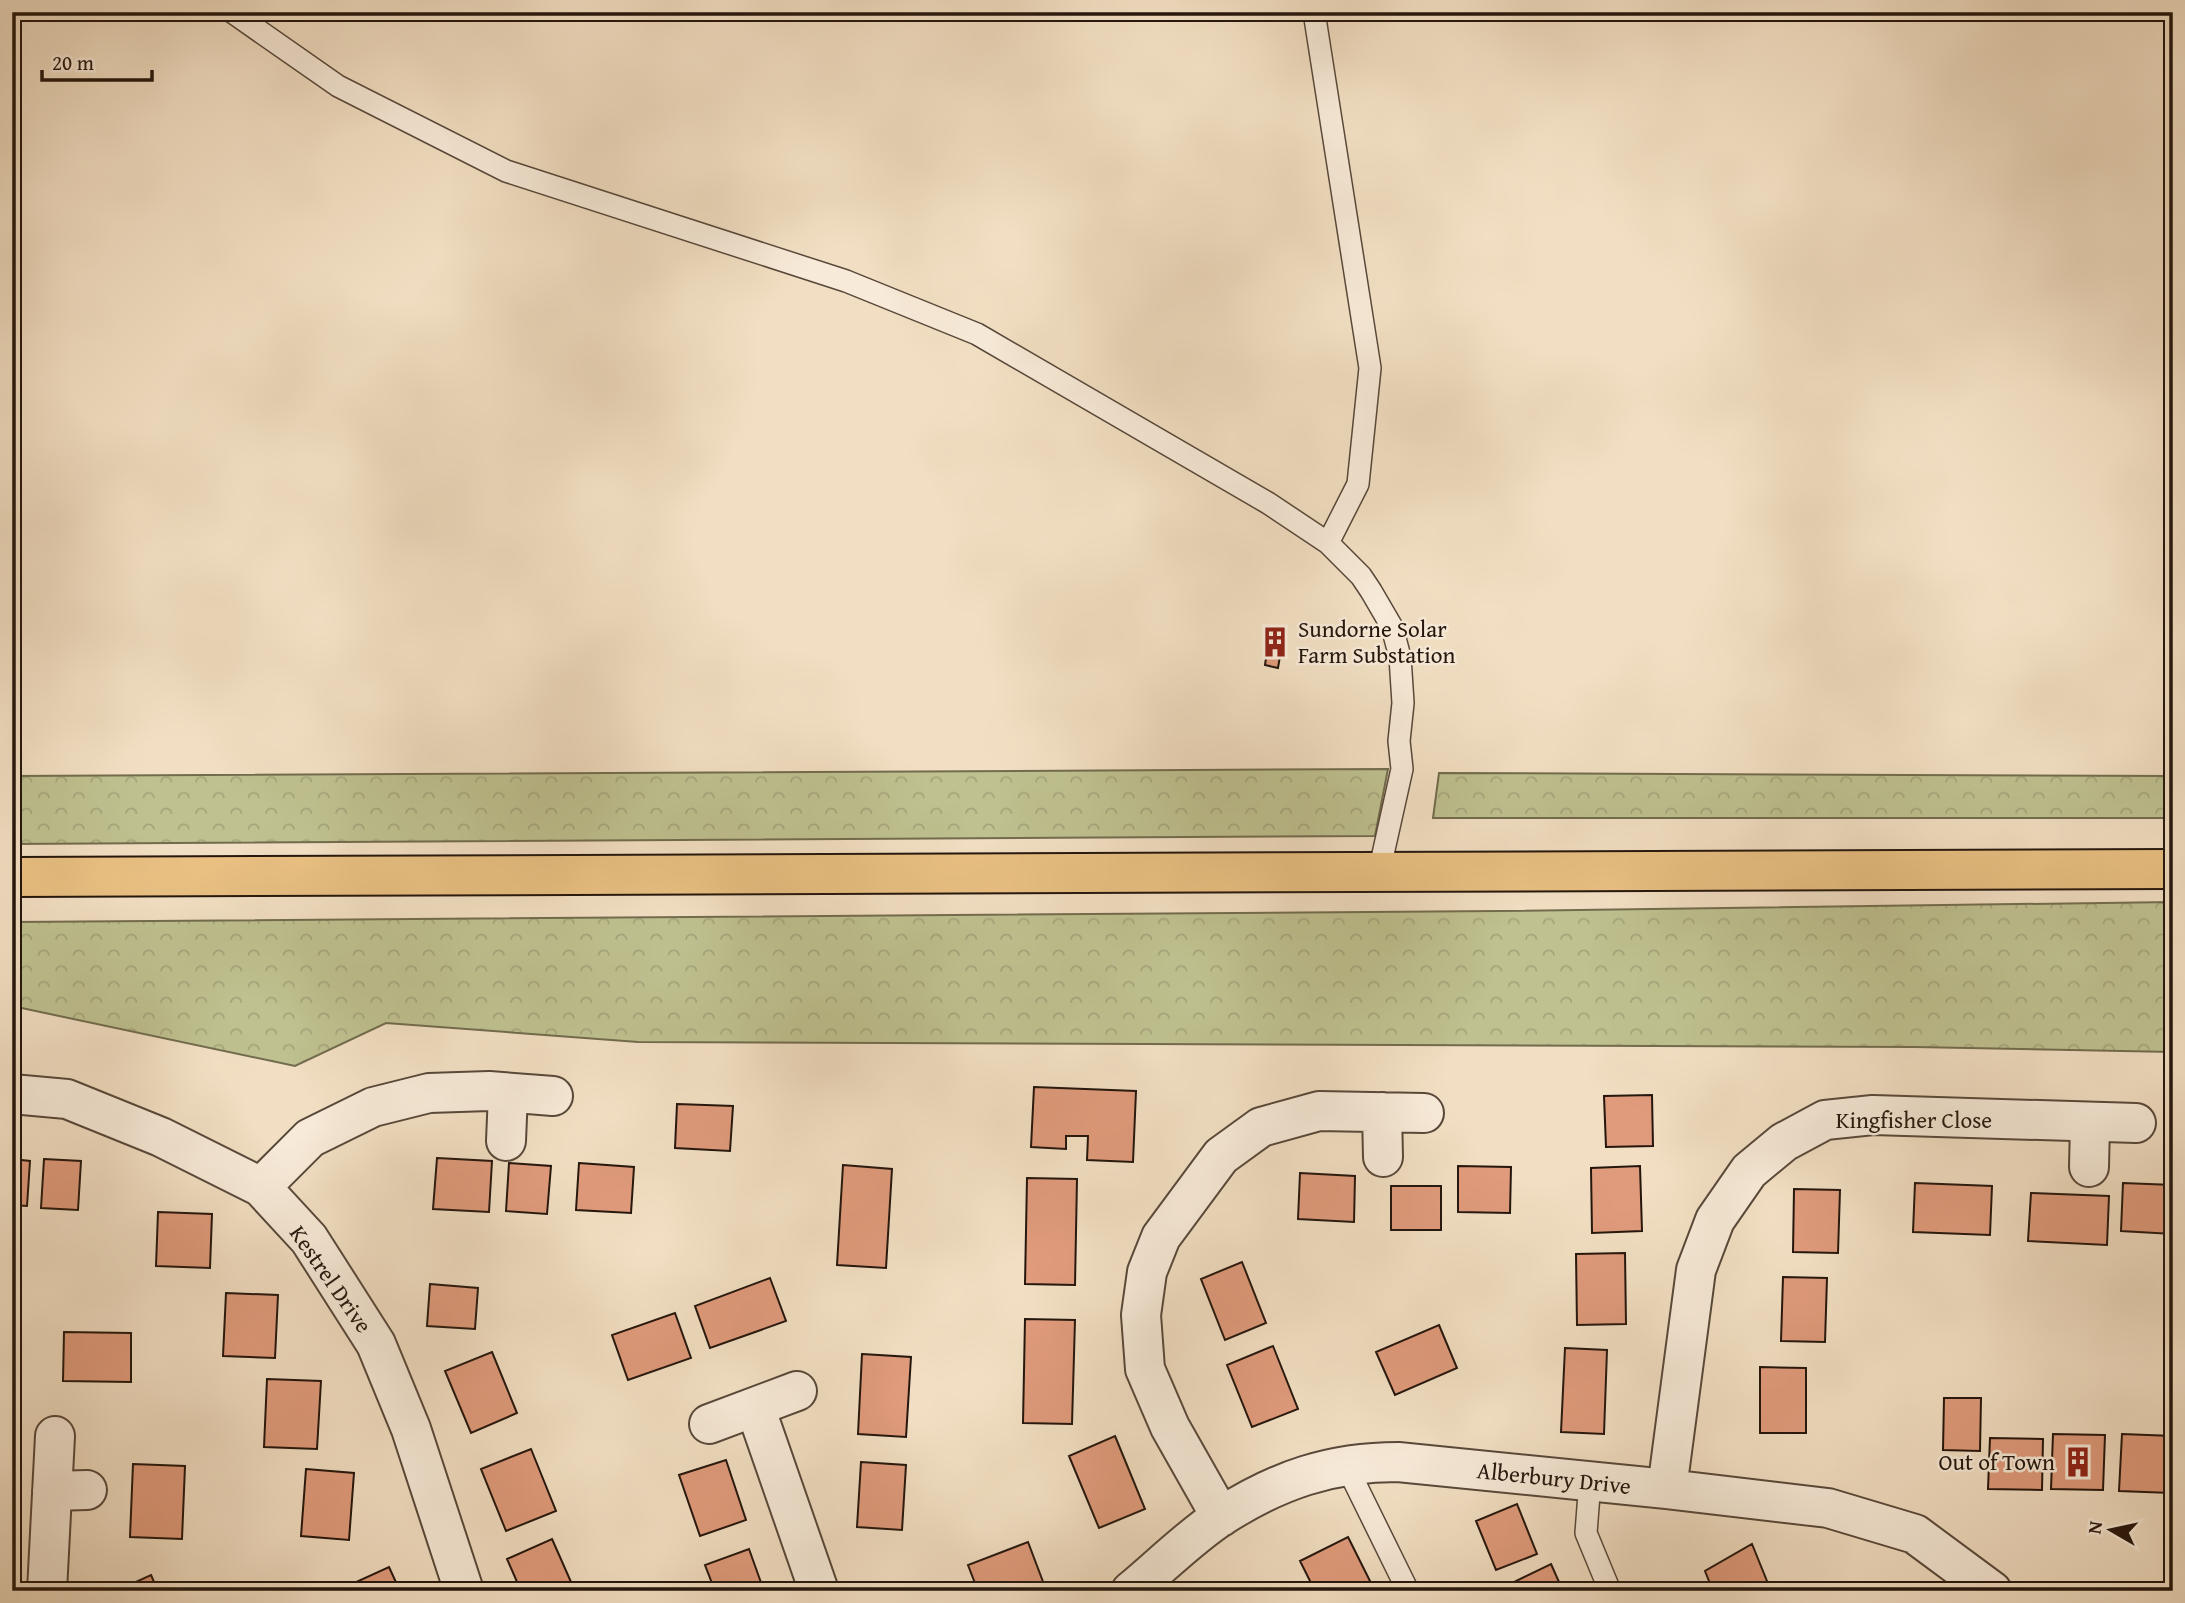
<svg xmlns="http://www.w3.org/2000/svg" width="2185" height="1603" font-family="'Gentium Book Plus',serif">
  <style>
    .forest { fill: url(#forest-crowns); stroke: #726c4e; stroke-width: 2 }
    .building { fill: #e09b7c; stroke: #24160d; stroke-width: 2 }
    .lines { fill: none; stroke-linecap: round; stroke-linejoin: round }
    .lane-casing { stroke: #58483a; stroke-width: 24 }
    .street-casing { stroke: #58483a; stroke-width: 42 }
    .highway-casing { stroke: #24160d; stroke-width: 42 }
    .lane { stroke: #f7ead8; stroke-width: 21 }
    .street { stroke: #f7ead8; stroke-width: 38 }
    .highway { stroke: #e9c082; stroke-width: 38 }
    .labels { text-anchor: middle; stroke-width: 5; stroke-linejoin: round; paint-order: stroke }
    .poi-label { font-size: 23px; fill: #24160d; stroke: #f7ead8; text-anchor: start }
    .street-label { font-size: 23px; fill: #24160d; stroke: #f7ead8 }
  </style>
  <defs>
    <pattern id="forest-crowns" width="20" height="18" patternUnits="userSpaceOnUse" patternTransform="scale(1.75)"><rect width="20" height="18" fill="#bfc190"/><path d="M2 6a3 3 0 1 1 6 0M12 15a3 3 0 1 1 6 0" fill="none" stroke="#a4a57b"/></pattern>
  </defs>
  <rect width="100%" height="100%" fill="#f2dfc3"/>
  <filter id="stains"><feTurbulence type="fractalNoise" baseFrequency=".00286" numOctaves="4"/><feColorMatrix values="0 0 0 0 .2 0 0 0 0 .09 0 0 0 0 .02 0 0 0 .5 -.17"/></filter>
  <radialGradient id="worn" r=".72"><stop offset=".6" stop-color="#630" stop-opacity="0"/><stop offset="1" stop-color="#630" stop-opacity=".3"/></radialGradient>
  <path class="forest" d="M1388 769 1375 836 12 844V776Z
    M1439 773 2173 776V818H1433Z
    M2173 902V1052L1915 1047 638 1042 386 1023 295 1066 12 1006V922L1498 911Z"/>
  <path class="building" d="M1270 630 1284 632 1278 668 1265 665Z
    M1034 1087 1136 1091 1133 1162 1087 1160 1088 1136H1066V1149L1031 1147Z
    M1652 1095 1653 1146 1606 1147 1604 1096Z
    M677 1104 733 1106 730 1151 675 1148Z
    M437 1158 492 1161 489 1212 433 1209Z
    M12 1159 30 1161 27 1206 12 1205Z
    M44 1159 81 1161 78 1210 41 1208Z
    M509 1163 551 1166 547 1214 506 1211Z
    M579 1163 634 1167 631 1213 576 1210Z
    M843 1165 892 1169 886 1268 837 1265Z
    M1458 1166 1511 1167 1510 1213 1458 1212Z
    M1640 1166 1642 1231 1592 1233 1591 1168Z
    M1300 1173 1355 1176 1354 1222 1298 1219Z
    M1027 1178 1077 1179 1075 1285 1025 1284Z
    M1915 1183 1992 1186 1990 1235 1913 1232Z
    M2123 1183 2173 1185V1234L2121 1231Z
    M1391 1186H1441V1230H1391Z
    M1794 1189 1840 1190 1838 1253 1793 1252Z
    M2031 1193 2109 1196 2107 1245 2028 1241Z
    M158 1212 212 1214 210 1268 156 1266Z
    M1625 1253 1626 1324 1577 1325 1576 1254Z
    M1242 1262 1266 1323 1225 1340 1201 1279Z
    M1783 1277 1827 1278 1825 1342 1781 1341Z
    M770 1278 786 1321 710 1348 695 1306Z
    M430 1284 478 1288 475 1329 427 1326Z
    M226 1293 278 1295 275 1358 223 1356Z
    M675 1313 691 1358 628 1380 612 1335Z
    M1025 1319 1075 1320 1072 1424 1023 1423Z
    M1439 1325 1457 1368 1395 1395 1376 1352Z
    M64 1332 131 1333V1382L63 1381Z
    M1273 1346 1298 1409 1252 1427 1227 1365Z
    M1565 1348 1607 1350 1604 1434 1561 1432Z
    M492 1352 517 1413 471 1433 445 1371Z
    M862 1354 911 1357 906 1437 858 1434Z
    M1760 1367 1806 1368V1433H1760Z
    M267 1379 321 1381 317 1449 264 1447Z
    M1944 1398H1981L1980 1451 1943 1450Z
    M2053 1434 2105 1435 2103 1490 2051 1489Z
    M2122 1434 2173 1436 2171 1493 2119 1491Z
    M1115 1436 1145 1509 1099 1528 1069 1456Z
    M1990 1438 2043 1439 2042 1490 1988 1489Z
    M531 1449 556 1511 506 1531 481 1469Z
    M726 1460 746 1520 700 1536 679 1475Z
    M861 1462 906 1465 902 1530 857 1527Z
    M133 1464 185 1466 182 1539 130 1537Z
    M306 1469 354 1473 349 1540 301 1536Z
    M1517 1504 1537 1554 1496 1570 1476 1521Z
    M1348 1537 1375 1591H1315L1300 1561Z
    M552 1539 575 1591H521L507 1559Z
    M1028 1542 1045 1587 1036 1591H978L968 1565Z
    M1752 1544 1771 1591H1713L1705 1571Z
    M749 1549 764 1591H715L705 1565Z
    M1551 1564 1563 1591H1509L1506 1586Z
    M389 1567 400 1591H344L343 1588Z
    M151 1575 158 1591H116Z"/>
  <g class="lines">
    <g class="lane-casing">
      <path id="lane" d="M232 12 338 86 506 171 846 281 977 334 1268 503 1328 543 1361 576 1371 591 1392 627 1400 657 1403 703 1399 741 1402 769 1379 872
        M1314 12 1370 368 1358 484 1328 543
        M1346 1465 1408 1591
        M1590 1481 1586 1533 1610 1591"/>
    </g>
    <g class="street-casing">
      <path id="street" d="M12 1094 67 1099 161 1137 261 1187 309 1239 376 1344 411 1429 464 1591
        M1382 1112 1383 1157
        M506 1141 508 1093
        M2089 1167 2090 1123
        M261 1187 310 1138 373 1107 429 1093 489 1091 553 1096
        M755 1407 819 1591
        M709 1424 797 1391
        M1667 1489 1696 1270 1715 1220 1749 1171 1784 1142 1825 1120 1873 1115 2136 1123
        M52 1491 87 1490
        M1221 1517 1170 1427 1145 1369 1141 1315 1147 1272 1161 1237 1221 1156 1261 1127 1319 1111 1424 1113
        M47 1591 55 1436
        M1131 1591C1159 1568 1192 1535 1222 1516 1278 1480 1331 1462 1398 1462L1667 1489 1828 1508 1915 1534 1992 1591"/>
    </g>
    <g class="highway-casing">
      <path id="highway" d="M12 877 2173 869"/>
    </g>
    <use href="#lane" class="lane"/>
    <use href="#street" class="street"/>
    <use href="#highway" class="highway"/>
  </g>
  <defs>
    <g id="building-bare" transform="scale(2.415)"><path d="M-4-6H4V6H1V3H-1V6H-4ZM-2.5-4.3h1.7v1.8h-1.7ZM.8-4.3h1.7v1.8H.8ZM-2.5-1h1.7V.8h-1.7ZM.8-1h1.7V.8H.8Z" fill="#8f2418" stroke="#f7ead8" stroke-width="2.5" paint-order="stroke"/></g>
  </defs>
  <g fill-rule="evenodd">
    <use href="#building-bare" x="1275" y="642"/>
    <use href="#building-bare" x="2078" y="1462"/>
  </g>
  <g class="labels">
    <g class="poi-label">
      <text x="1298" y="637">Sundorne Solar<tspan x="1298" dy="26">Farm Substation</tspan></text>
      <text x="2055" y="1470" text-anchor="end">Out of Town</text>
    </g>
    <g class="street-label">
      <text x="1914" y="1128">Kingfisher Close</text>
      <text transform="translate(331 1279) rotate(55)" y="8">Kestrel Drive</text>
      <text transform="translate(1554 1478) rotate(6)" y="8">Alberbury Drive</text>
    </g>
  </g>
  <rect width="2185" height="1603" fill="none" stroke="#f2dfc3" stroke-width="42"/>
  <rect x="14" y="14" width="2157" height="1575" fill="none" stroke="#24160d" stroke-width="3.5"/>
  <rect x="21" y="21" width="2143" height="1561" fill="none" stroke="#24160d" stroke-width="2"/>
  <g transform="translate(2111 1530) rotate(279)" stroke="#f7ead8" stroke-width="5" paint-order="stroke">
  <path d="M0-5L12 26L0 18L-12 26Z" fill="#24160d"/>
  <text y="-10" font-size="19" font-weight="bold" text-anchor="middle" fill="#24160d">N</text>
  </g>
  <path d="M42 70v10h110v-10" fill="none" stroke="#24160d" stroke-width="3.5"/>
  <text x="52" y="70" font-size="21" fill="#24160d" stroke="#f7ead8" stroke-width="5" paint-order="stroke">20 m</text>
  <rect width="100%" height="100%" filter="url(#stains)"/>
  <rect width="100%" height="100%" fill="url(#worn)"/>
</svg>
